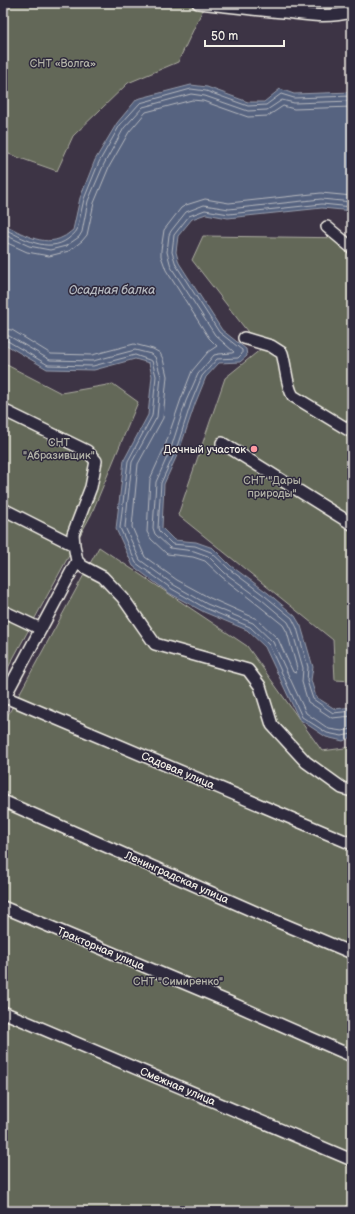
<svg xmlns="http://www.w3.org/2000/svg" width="355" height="1214" font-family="'Balsamiq Sans',sans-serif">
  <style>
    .green { fill: #636759; stroke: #acaca0 }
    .water { fill: #576380; stroke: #969caa }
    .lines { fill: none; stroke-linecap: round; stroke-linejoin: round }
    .shore { stroke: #b5b8be; stroke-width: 1 }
    .minor-casing { stroke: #f4f1e8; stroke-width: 14 }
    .minor { stroke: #2f2a3d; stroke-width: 11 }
    .poi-dot { fill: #ff9aa2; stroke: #2f2a3d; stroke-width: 1.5 }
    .labels { text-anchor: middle; stroke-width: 3; stroke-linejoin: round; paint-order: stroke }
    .park-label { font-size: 11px; fill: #b3b3a8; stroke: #2f2a3d }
    .poi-label { font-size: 11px; fill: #f4f1e8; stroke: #2f2a3d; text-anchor: end }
    .street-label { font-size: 11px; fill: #f4f1e8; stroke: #2f2a3d }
    .water-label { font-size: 12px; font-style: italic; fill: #b5b8be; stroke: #2f2a3d }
  </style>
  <rect width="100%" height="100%" fill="#3d3445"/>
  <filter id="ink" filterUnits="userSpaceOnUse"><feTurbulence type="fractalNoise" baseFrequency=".025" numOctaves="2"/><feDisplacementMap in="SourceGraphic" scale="8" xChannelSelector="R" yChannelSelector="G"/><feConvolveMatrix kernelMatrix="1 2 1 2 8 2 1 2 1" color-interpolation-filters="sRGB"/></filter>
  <g filter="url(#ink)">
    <path class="green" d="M3 3H206L178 62 128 83 73 136 57 171 3 152Z
      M203 236 352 238V681L335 680 333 640 178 515 225 378 261 349 192 260Z
      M3 363 61 393 113 384 138 402 91 515 3 677Z
      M99 547 247 646 322 751 352 747V1211H3V724Z"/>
    <path class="water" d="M191 85 207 87 248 102H264L280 89 294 94 352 92V211L322 208 228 218 206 214 192 219 178 236 176 252 179 263 222 330 246 349 247 356 240 362 219 363 206 377 195 404 179 451 164 484 162 528 174 540 196 542 213 548 231 566 268 593 295 616 301 626 313 667 311 680 316 697 335 709 352 707V737L343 741 326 737 299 719 265 647 247 630 204 612 169 593 133 566 116 529 124 460 148 415 152 376 149 363 135 359 94 370 47 369 3 343V224C20 232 43 248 63 237 66 236 70 232 73 230L80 198 95 160 117 123 137 99Z"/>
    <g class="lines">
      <path class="shore" d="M352 202 321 199 229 209 204 205 186 212 171 231 169 235 167 252 171 267 215 335 234 352 232 353 219 354 214 355 198 374 186 401 171 448 156 482 153 528 155 534 170 548 194 551 208 556 225 573 262 600 288 622 292 630 303 668 302 682 308 702 332 718 352 716
        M352 207 322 204 229 214 205 210 189 216 174 235 172 252 176 265 219 332 242 350V354L238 358 217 359 202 376 191 403 176 450 161 483 158 528 159 531 172 544 195 546 211 552 229 569 265 596 292 618 297 628 308 667 307 681 313 699 333 713 352 711
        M3 228C22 238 48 254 68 239 71 236 75 234 77 230L84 199 99 162 120 125 140 103 191 89 206 91 248 106 266 105 281 94 294 98 352 96
        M3 234 29 246 50 250 66 246 79 237 82 232 88 201 104 164 124 128 143 107 191 94 205 96 248 111 267 110 282 100 294 103 352 101
        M3 241 27 252 49 256 69 251 82 241 87 235 94 203 109 167 129 132 146 112 192 100 203 101 248 117 268 116 283 106 294 109 352 107
        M3 329 12 330 51 354 92 355 134 344 153 349 160 353 163 359 167 376 163 418 138 464 132 527 145 557 177 580 210 598 257 619 278 639 293 672 296 673 297 668 287 632 283 625 258 605 222 577 205 561 193 557 167 554 151 539 147 532 150 479 165 446 181 399 192 371 208 352 217 346 209 338 166 270 161 256V250L164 230 181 208 186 205 205 199 229 203 321 193 352 196
        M3 335 9 336 50 360 93 361 135 350 151 354 155 357 161 376 157 417 132 462 125 527 140 560 174 585 207 604 253 623 273 642 306 713 329 729 342 731 352 729
        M3 340H6L48 365 93 366 135 355 152 361 156 376 152 416 128 461 120 528 136 563 172 589 205 608 250 627 269 645 302 717 327 733 342 736 352 734"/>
      <g class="minor-casing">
        <path id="minor" d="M198 3C227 6 256 10 284 12 307 15 329 18 352 12
          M327 227 352 248
          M244 338 271 346 282 353C286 366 286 385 293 396L352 432
          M3 410 87 451 96 461 91 487 73 534 74 545 77 561 82 566 103 577 123 598 155 644 248 670 260 686 272 725 306 762 342 788 352 791
          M222 443 352 524
          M3 509 74 545
          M3 611 41 629
          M5 697 352 844
          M3 700 77 561
          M3 801 269 918 352 953
          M3 907 229 1002 352 1056
          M3 1012 352 1160"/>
      </g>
      <use href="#minor" class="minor"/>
    </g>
  </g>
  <circle class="poi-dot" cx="254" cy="449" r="4"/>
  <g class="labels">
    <g class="park-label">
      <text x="63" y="67">СНТ «Волга»</text>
      <text x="59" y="446">СНТ<tspan x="59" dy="13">"Абразивщик"</tspan></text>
      <text x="272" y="484">СНТ "Дары<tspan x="272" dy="13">природы"</tspan></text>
      <text x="178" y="985">СНТ "Симиренко"</text>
    </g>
    <g class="poi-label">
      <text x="246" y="453">Дачный участок</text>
    </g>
    <g class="street-label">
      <text transform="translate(178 770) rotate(23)" y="4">Садовая улица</text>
      <text transform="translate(177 877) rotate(24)" y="4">Ленинградская улица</text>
      <text transform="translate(101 948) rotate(23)" y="4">Тракторная улица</text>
      <text transform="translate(178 1086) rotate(23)" y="4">Смежная улица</text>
    </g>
    <g class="water-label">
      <text x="112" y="294">Осадная балка</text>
    </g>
  </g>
  <rect width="355" height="1214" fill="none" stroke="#2f2a3d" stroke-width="16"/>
  <rect x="8" y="8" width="339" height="1198" fill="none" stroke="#f4f1e8" stroke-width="1.5" filter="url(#ink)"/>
  <path d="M205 40v6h79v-6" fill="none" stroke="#f4f1e8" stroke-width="2"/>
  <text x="211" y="40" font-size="12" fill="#f4f1e8" stroke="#2f2a3d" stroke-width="3" paint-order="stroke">50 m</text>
</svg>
